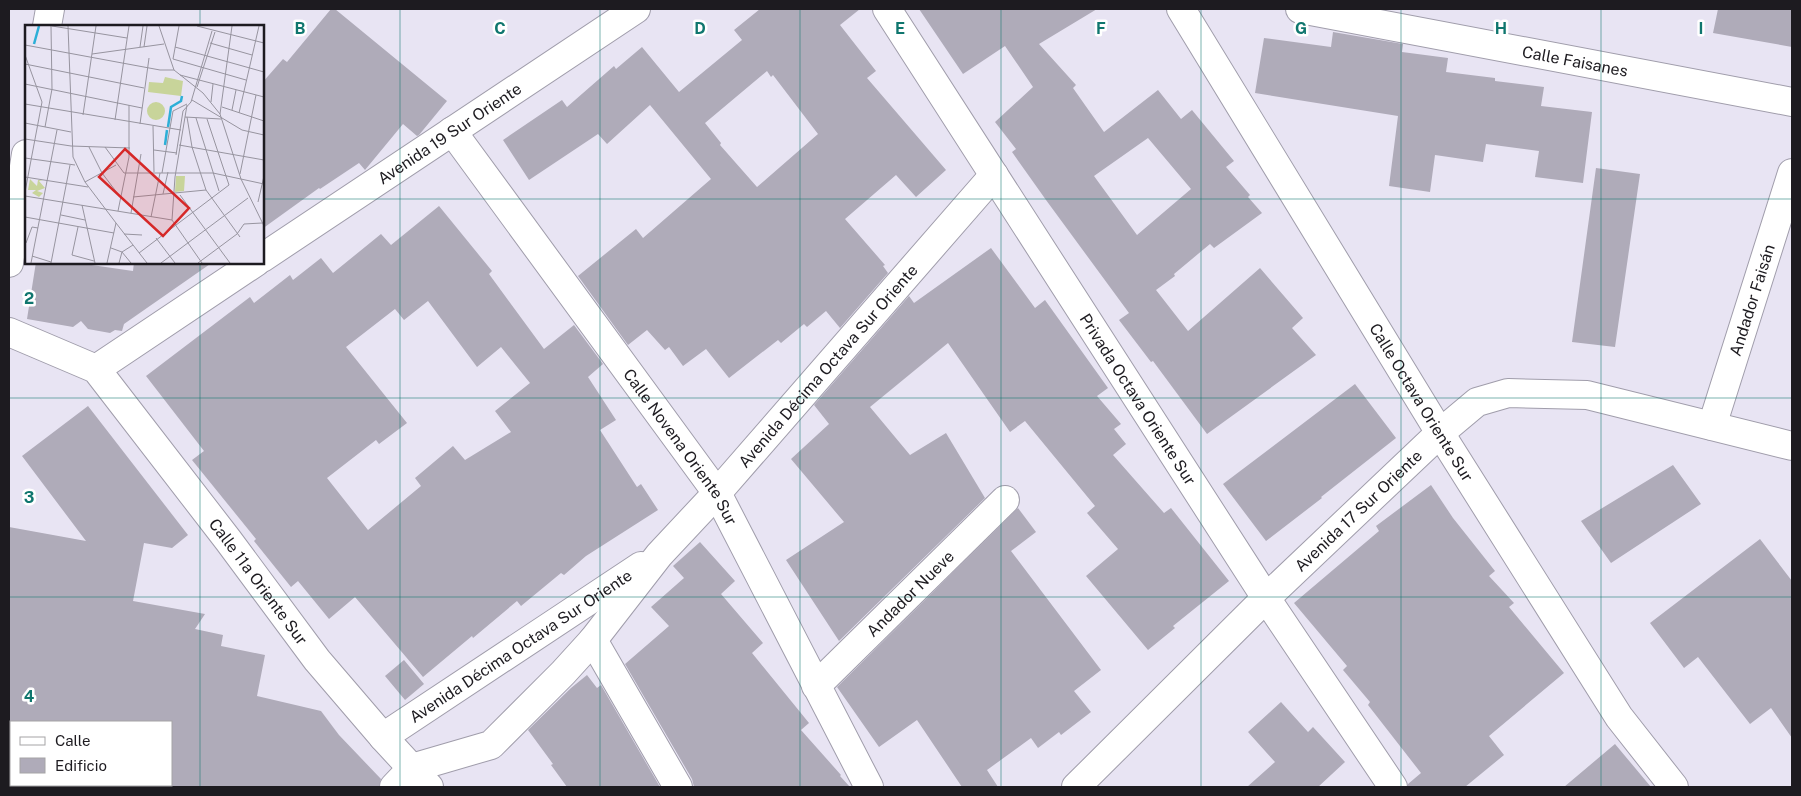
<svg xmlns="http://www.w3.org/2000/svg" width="1801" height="796" font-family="'Public Sans',sans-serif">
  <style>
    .building { fill: #afabb9; fill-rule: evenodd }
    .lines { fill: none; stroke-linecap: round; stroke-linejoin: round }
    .minor-casing { stroke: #a09dab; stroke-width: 30 }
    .minor { stroke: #fff; stroke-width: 28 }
    .grid { fill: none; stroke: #0f766e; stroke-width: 1; stroke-opacity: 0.55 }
    .labels { text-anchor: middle; stroke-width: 5; stroke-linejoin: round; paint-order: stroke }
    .street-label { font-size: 16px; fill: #1d1b20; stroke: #fff }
    .inset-river { fill: none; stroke: #2dafd7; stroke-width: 2.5 }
    .inset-road { fill: none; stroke: #97949f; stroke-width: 1 }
    .view { fill: #d62828; fill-opacity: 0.15; stroke: #d62828; stroke-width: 2.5 }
    .inset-edge { fill: none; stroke: #1d1b20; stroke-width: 2.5 }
    .grid-label { font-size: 16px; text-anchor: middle; font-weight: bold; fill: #0f766e; stroke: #fff; stroke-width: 5; stroke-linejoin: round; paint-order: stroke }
  </style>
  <rect width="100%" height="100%" fill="#e8e4f3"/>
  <path class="building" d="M331 9H335L447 101 419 135 417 136 403 124 365 170 359 163 320 189 319 188 262 229V83L283 59 287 62Z
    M760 9H860L840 25 876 71 867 78 946 170 916 197 896 175 845 219 885 265 883 266 888 273 840 328 826 311 807 327 804 324 781 343 778 340 729 378 706 349 683 366 669 347 665 350 647 330 628 345 578 276 636 229 643 238 711 179 650 105 607 144 598 134 529 180 503 140 562 100 567 107 614 66 616 69 642 47 679 92 742 40 734 30ZM767 71 771 77 773 75 818 134 757 187 720 145 721 143 705 123Z
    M919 9H1097L1039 44 1076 85 1073 88 1104 132 1158 90 1181 119 1192 110 1234 161 1226 167 1250 195 1248 197 1262 213 1214 248 1210 244 1174 274 1175 276 1156 290 1188 331 1260 268 1303 318 1292 328 1316 355 1207 434 1153 361 1151 362 1119 320 1129 313 1046 200 1012 152 1016 149 995 122 1033 87 1005 46 963 74ZM1148 138 1191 189 1137 235 1094 176Z
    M1718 9H1792V47L1713 33Z
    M1333 32 1403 44 1402 52 1448 58 1446 72 1495 78V81L1544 87 1541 106 1592 112 1583 183 1535 177 1539 151 1486 144 1483 162 1435 155 1430 192 1389 186 1398 116 1255 93 1264 38 1331 47Z
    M1596 168 1640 174 1615 347 1572 342Z
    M439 206 492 271 489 274 544 349 574 325 603 364 588 377 616 420 600 430 637 487 641 484 658 510 586 556 564 575 561 573 521 606 517 601 473 638 472 636 423 677 355 597 329 619 298 581 291 587 254 541 256 539 192 460 204 451 146 376 250 297 254 303 290 275 293 280 321 258 333 273 381 234 391 245ZM428 301 477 367 501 347 530 383 495 411 511 432 465 460 453 446 415 478 421 486 368 530 327 478 376 440 379 444 407 423 346 347 395 309 404 320Z
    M991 248 1035 308 1045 300 1108 388 1097 396 1121 424 1114 429 1126 444 1113 455 1164 513 1171 508 1229 581 1173 626 1175 628 1148 650 1086 576 1118 549 1087 513 1095 506 1025 421 1010 432 948 343 870 407 910 455 946 433 985 498 839 641 786 560 844 522 791 459 829 424 814 405 909 296 914 303Z
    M36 262H71L133 271 134 262H213L124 324 122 331 115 330 110 333 88 329 81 321 73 327 27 319Z
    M1355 384 1396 438 1321 497 1322 498 1266 541 1223 484Z
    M88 406 188 535 172 548 144 543 133 601 205 614 195 629 223 635 221 646 265 655 257 696 321 711 339 735 381 779 379 787H171V722H9V527L86 541 22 456Z
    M1673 465 1701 504 1611 563 1581 521Z
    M1431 485 1453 518 1495 571 1489 576 1514 603 1509 607 1564 673 1489 736 1504 755 1465 787H1408V784L1421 773 1368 705 1370 702 1343 670 1347 666 1294 603 1379 531 1376 526Z
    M1018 508 1036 532 1011 551 1101 670 1074 691 1091 712 1061 735 1059 732 1038 748 1031 738 987 770 998 787H962L917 720 879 747 837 687Z
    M1760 539 1792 581V738L1771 708 1750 724 1698 657 1684 668 1650 623Z
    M700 542 735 581 721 594 763 643 752 653 809 723 801 730 841 775 840 776 850 787H694L692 779 625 664 669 626 651 607 684 578 673 566Z
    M404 660 424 684 405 700 385 676Z
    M587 675 597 688 601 685 660 787H567L551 765 553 764 528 730 571 688Z
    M1281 702 1308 732 1313 727 1345 762 1318 787H1247L1275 762 1248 732Z
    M1615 744 1651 787H1564Z"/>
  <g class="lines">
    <g class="minor-casing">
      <g id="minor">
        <path id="s1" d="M887 9 1266 598 1393 787"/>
        <path id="s2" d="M1181 9 1440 433 1619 717 1674 787"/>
        <path id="s3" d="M1300 9 1792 102"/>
        <path d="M47 26 50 9"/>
        <path id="s4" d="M452 131 717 493 869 787"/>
        <path id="s5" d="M262 258 636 9"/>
        <path d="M9 263 26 154"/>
        <path id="s6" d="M9 332 96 369 228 540 317 660 383 737 429 787"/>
        <path d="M96 369 256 262"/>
        <path id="s7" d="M1712 426 1792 173"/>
        <path d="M593 640 678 787"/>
        <path id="s8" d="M816 686 1005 500"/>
        <path id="s9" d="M383 737 641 566"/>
        <path id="s10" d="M394 787 412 768 491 745 563 673 593 640 659 555 717 493 994 175"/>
        <path id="s11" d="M1076 787 1266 598 1440 433 1477 402 1508 393 1587 395 1792 446"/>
      </g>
    </g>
    <use href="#minor" class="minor"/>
  </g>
  <path class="grid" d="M200 9V26M400 9V787M600 9V787M800 9V787M1001 9V787M1201 9V787M1401 9V787M1601 9V787M9 199H26M262 199H1792M200 262V787M9 398H1792M9 597H1792"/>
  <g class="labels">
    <g class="street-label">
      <text dy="6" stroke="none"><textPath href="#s3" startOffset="280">Calle Faisanes</textPath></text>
      <text dy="6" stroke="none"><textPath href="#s5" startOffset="225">Avenida 19 Sur Oriente</textPath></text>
      <text dy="6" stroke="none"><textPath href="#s7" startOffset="132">Andador Faisán</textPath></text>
      <text dy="6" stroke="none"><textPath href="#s10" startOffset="616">Avenida Décima Octava Sur Oriente</textPath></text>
      <text dy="6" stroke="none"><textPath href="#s1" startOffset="464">Privada Octava Oriente Sur</textPath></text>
      <text dy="6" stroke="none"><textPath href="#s2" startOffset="461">Calle Octava Oriente Sur</textPath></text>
      <text dy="6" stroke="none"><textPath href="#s4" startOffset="390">Calle Novena Oriente Sur</textPath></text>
      <text dy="6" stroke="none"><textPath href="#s11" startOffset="395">Avenida 17 Sur Oriente</textPath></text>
      <text dy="6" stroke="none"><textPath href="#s6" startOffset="362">Calle 11a Oriente Sur</textPath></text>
      <text dy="6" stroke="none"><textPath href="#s8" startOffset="132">Andador Nueve</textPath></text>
      <text dy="6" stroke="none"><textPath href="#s9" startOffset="165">Avenida Décima Octava Sur Oriente</textPath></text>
    </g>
  </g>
  <g transform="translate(25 25)">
    <rect width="239" height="239" fill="#e8e4f3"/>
    <path d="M140 52 158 56 156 71 123 67 124 57 138 58ZM122 86a9 9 0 1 1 18 0a9 9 0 1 1-18 0ZM151 151H160L159 166 150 167ZM5 154 12 161 13 155H18L14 156 20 163 12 166 18 168 14 172 7 168 11 165H3Z" fill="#c8d49a"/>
    <path class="inset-river" d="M9 19 14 1M143 102 146 82 156 76 157 71M140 120 142 105"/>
    <path class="inset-road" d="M27 1 102 13M43 1 48 132 60 157 91 198 82 238M134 1 149 45 178 68 195 89 216 154 239 201M172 1 239 18M185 18 227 30M0 20 135 45H149M115 22 118 1M119 22 122 1M150 22 239 47M67 29 139 19M0 30 17 77 0 167M148 34 221 55M148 34 154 1M0 39 119 63M155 50 239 72M0 59 117 83M172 62 190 7M167 75 217 105 239 110M186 77 188 59M0 79 156 105M162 80 150 152 147 195 177 238M197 82 239 96M207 85 211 65M214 88 234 1M195 89 207 1M58 90 71 1M160 92 196 94M162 92 167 122 181 165 215 212M171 93 194 166M90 95 104 1M0 98 46 107M115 99 124 33M128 101 129 147M20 102 27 64 26 1M0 114 46 121 105 123M154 120 239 135M64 122 77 148 96 173M80 122 99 148H188L239 159M129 125 152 128M151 130 158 86 166 77 187 6M0 133 50 140M137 148 148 86 162 79M215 149 231 70M0 152 63 162M60 157 91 140M138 169 143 147M155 170 205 238M0 171 147 195M108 172 181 165M233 177 239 151M57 180 70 238M93 186 104 132V80M106 188 116 129M36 190 60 195M0 192 89 208M126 192 135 148M91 198 122 238M53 202 47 230 69 236M99 209 117 210M131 213 150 238M1 218 7 202 13 203M86 223 97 227 106 238M114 228 204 160 182 94M7 231 26 237M6 238 32 105M26 238 45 140M94 238 97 227 108 220M136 238 223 173M173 238 212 209 219 199 237 198"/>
    <path class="view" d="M100 124 164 183 138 211 74 152Z"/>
    <rect width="239" height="239" class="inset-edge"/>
  </g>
  <g class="grid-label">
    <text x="300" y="34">B</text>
    <text x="500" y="34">C</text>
    <text x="700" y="34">D</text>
    <text x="900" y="34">E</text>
    <text x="1101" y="34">F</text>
    <text x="1301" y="34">G</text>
    <text x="1501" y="34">H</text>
    <text x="1701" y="34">I</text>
    <text x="29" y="304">2</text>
    <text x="29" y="503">3</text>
    <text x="29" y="702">4</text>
  </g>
  <rect width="1801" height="796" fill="none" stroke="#1d1b20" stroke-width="20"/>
  <rect x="10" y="721" width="162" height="65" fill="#ffffff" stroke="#a5a4a6"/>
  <rect x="20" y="737" width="25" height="8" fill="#ffffff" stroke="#a5a4a6"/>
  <text x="55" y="746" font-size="15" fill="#1d1b20">Calle</text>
  <rect x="20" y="758" width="25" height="15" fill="#afabb9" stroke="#a5a4a6"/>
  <text x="55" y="771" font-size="15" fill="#1d1b20">Edificio</text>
</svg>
